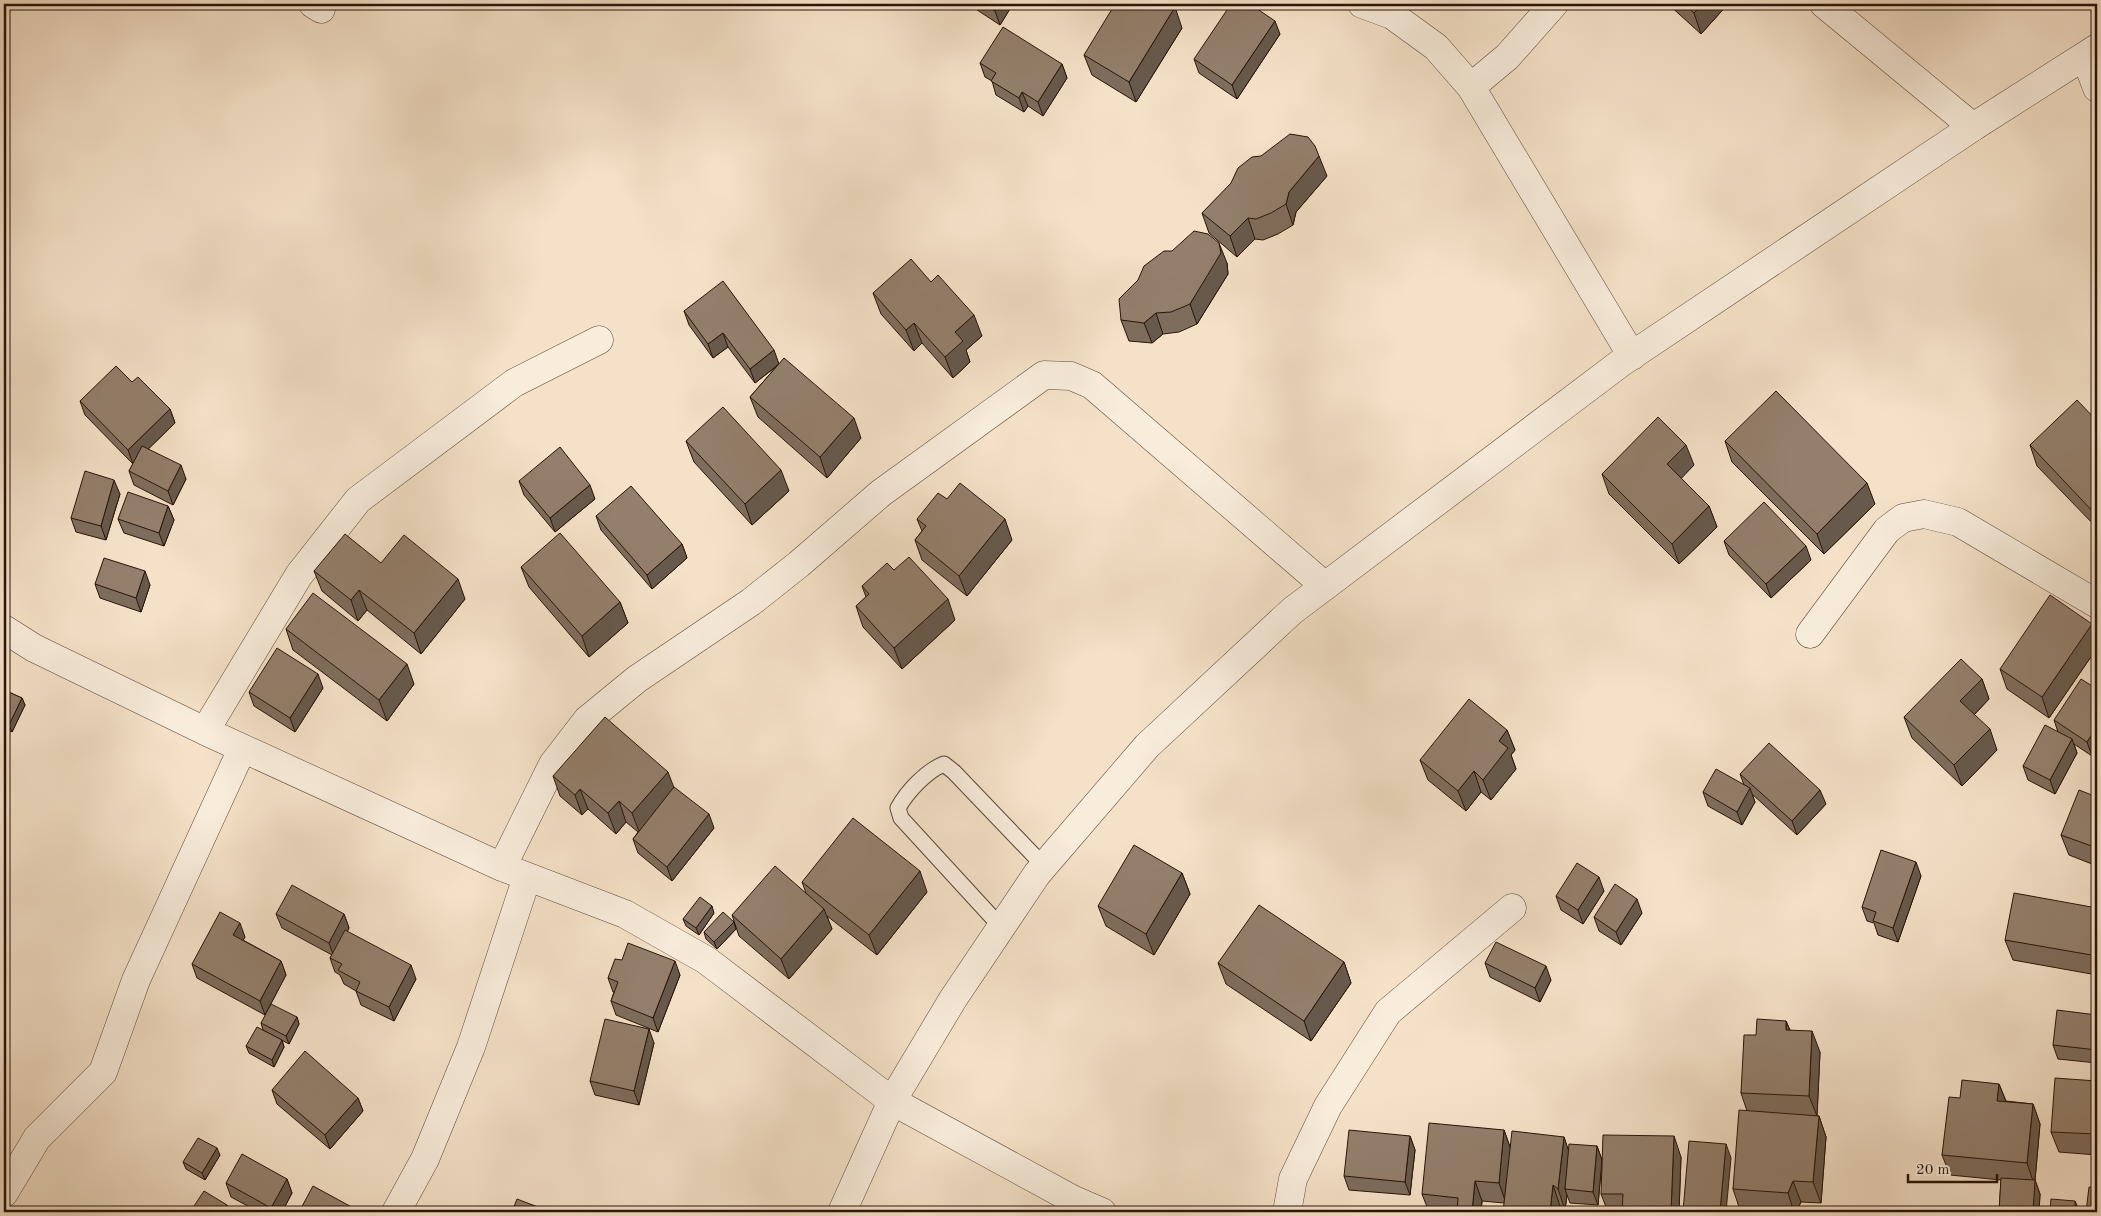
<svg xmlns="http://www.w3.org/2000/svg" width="2101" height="1216" font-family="'Old Standard TT',serif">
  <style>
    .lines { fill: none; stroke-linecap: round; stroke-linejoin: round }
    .service-casing { stroke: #5c4738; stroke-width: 17 }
    .minor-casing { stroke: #5c4738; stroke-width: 29 }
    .tertiary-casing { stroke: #5c4738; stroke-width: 29 }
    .service { stroke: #f8ecdb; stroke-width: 15 }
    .minor { stroke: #f8ecdb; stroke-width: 28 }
    .tertiary { stroke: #f8ecdb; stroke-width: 28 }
    .wall { fill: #7e6d5d; stroke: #291408 }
    .shaded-wall { fill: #67594c; stroke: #291408 }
    .building { fill: #937f6c; stroke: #291408 }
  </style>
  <rect width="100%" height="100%" fill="#f4e1c8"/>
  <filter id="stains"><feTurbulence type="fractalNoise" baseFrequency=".004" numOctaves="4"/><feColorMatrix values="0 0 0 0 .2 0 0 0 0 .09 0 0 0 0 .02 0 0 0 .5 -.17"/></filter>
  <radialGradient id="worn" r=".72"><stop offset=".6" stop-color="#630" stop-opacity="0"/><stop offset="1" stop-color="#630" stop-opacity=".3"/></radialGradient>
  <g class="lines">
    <g class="service-casing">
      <path id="service" d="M1001 927 901 818 898 808C907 792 926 771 944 764L954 772 1044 866"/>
    </g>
    <g class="minor-casing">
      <path id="minor" d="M313 4 321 9
        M1362 4 1392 15 1436 47 1471 87 1632 356
        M1824 4 1973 127
        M2085 56 2097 88
        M1471 87 1507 57 1554 4
        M4 629 34 648 205 731 502 867 625 914 706 960 892 1101 1072 1199 1102 1212
        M1810 634 1887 530 1903 518 1924 514 1958 522 2097 604
        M205 731 299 575 358 500 514 383 599 340
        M502 867 553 764 587 720 637 679 751 602 799 564 881 493 1044 375 1071 376 1092 385 1325 586
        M4 1193 37 1138 103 1072 136 980 242 749
        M396 1212 425 1159 471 1047 527 877
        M1287 1212 1293 1179 1328 1106 1388 1012 1512 908"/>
    </g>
    <g class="tertiary-casing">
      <path id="tertiary" d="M842 1212 892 1101 953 999 1037 874 1147 746 1292 611 1622 362 1973 127 2097 48"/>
    </g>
    <use href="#service" class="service"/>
    <use href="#minor" class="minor"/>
    <use href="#tertiary" class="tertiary"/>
  </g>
  <path class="wall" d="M968 4H1013L1000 25Z
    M1668 4H1728L1701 34Z
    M1182 28 1136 102 1092 75 1084 55Z
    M1280 34 1237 99 1199 73 1194 59Z
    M980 63 1062 64 1067 78 1043 116 1028 106 1024 112 996 95 992 81 985 77Z
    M1261 156 1327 176 1296 212 1293 225 1278 234 1263 240 1255 239 1237 257 1209 233 1202 213Z
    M1227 263 1228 274 1197 324 1179 332 1163 334 1152 343 1129 341 1121 320 1138 280Z
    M931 282 982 336 966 350 970 362 953 378 922 343 914 351 881 314 873 293Z
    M684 311 779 364 861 438 827 478 758 417 750 397 777 366 755 383 728 347 713 358 689 325Z
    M132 382 170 409 175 423 148 449 186 479 173 505 134 485 129 471 133 464 85 415 80 401Z
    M2097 421V528L2037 466 2030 445Z
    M686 441 789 491 752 525 694 462Z
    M1725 441 1875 504 1824 554 1732 462Z
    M1694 465 1681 478 1709 506 1717 527 1679 564 1609 494 1602 474Z
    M519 481 595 499 555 532 524 495Z
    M120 494 106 540 76 532 71 518Z
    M947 499 1012 540 967 596 922 560 915 540 922 531 917 519Z
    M168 506 174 520 164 546 124 533 118 519Z
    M596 516 682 544 687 558 652 589 601 530Z
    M1724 541 1811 560 1771 598 1729 555Z
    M381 563 465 599 421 654 367 610 358 621 322 591 314 571Z
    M521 567 620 602 628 623 589 657 529 587Z
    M894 570 955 620 902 669 863 627 856 606 866 597 862 586Z
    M95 584 150 585 141 612 100 598Z
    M2092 624 2097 638V648L2049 718 2007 689 2000 669Z
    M286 629 414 684 387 721 293 650Z
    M1982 679 1989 699 1974 715 1997 750 1962 786 1912 738 1904 717Z
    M323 688 295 732 254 706 249 692Z
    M2097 689V747L2092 756 2074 744 2077 753 2055 794 2028 780 2023 766 2058 732 2054 720Z
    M4 690 22 698 25 705 12 732 4 728Z
    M1507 730 1515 750 1511 755 1516 769 1491 800 1481 792 1466 811 1428 780 1420 760Z
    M1740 774 1826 804 1797 835 1752 794 1755 802 1742 825 1708 806 1703 792 1744 785Z
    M553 776 674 788 714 828 672 881 638 853 633 839 638 832 626 822 616 834 588 809 582 815 560 796Z
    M2097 790V866L2069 855 2061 835 2096 797 2095 795Z
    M1182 873 1190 894 1154 955 1106 926 1098 906Z
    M1921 876 1898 942 1878 935 1874 923 1867 921 1862 907Z
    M802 882 927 892 877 955 827 916 832 929 789 979 739 936 732 915 806 893Z
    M1604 891 1583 924 1561 910 1556 896Z
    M2097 908V975L2013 960 2005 940Z
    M714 913 699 935 686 926 683 919Z
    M1642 913 1621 945 1599 931 1594 917Z
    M276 914H344L349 928 347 932 416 979 394 1021 361 1005 356 991 344 984 340 975 335 972 330 958 332 955 282 928Z
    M734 922 736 929 717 949 706 939 704 932Z
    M245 937 243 940 281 961 286 975 265 1015 197 978 192 964Z
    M1344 962 1351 983 1311 1041 1226 984 1218 963Z
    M1485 963 1551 980 1540 1002 1490 977Z
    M680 975 658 1032 616 1015 611 1001 614 992H613L608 978Z
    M2097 1015V1063L2058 1059 2053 1045Z
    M297 1017 299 1024 289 1044 263 1030 261 1023Z
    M1786 1021 1790 1030 1820 1052 1817 1116H1819L1826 1137 1821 1203 1801 1202 1796 1212H1773L1740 1210 1733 1189 1747 1111 1741 1093 1756 1035Z
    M282 1040 284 1047 274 1067 249 1053 246 1046Z
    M654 1043 639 1105 595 1095 590 1081Z
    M2097 1081V1155L2059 1152 2051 1132Z
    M1999 1084 2006 1101 2033 1104 2040 1124 2035 1180 2040 1194 2039 1212H1999L2001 1180 1950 1175 1942 1155 1960 1098Z
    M272 1090 358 1098 363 1111 330 1149 277 1104Z
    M1504 1130 1510 1147 1564 1137 1568 1150 1597 1146 1602 1160 1598 1205 1570 1203 1567 1195 1565 1210 1560 1206 1504 1203 1482 1201 1481 1212H1429L1422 1194Z
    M1410 1136 1415 1150 1410 1195 1349 1190 1344 1176Z
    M220 1155 205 1180 186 1169 183 1162Z
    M1681 1157 1679 1212H1608L1601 1194Z
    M287 1179 292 1193 282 1212H259L231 1197 226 1183Z"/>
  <path class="shaded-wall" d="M999 4H1013L1000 25 995 11Z
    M1702 4H1728L1701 34 1694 13Z
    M1175 7 1182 28 1136 102 1129 82Z
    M1275 21 1280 34 1237 99 1232 85Z
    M1062 64 1067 78 1043 116 1038 102Z
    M1022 92 1028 106 1024 112 1019 98Z
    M1319 156 1327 176 1296 212 1293 225 1286 204 1289 192Z
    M1248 218 1255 239 1237 257 1230 236Z
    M1219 243 1227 263 1228 274 1197 324 1190 304Z
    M1156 313 1163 334 1152 343 1144 323Z
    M974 315 982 336 966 350 970 362 953 378 945 357 955 332Z
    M914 323 922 343 914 351 906 330Z
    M723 333 728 347 713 358 708 344Z
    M774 350 779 364 755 383 750 369Z
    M170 409 175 423 133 464 128 450Z
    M854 418 861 438 827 478 820 457Z
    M1686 445 1694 465 1675 485 1667 464Z
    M181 465 186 479 173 505 168 491Z
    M781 470 789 491 752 525 745 504Z
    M114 480 120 494 106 540 101 526Z
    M1867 483 1875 504 1824 554 1817 534Z
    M590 485 595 499 555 532 550 518Z
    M168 506 174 520 164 546 159 533Z
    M1709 506 1717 527 1679 564 1672 544Z
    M1005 519 1012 540 967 596 959 576Z
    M682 544 687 558 652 589 647 575Z
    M1806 546 1811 560 1771 598 1766 584Z
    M145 571 150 585 141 612 136 598Z
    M458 579 465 599 421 654 414 633Z
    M359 590 367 610 358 621 351 600Z
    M948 599 955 620 902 669 894 648Z
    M620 602 628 623 589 657 582 636Z
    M2092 624 2097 638V648L2049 718 2042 697Z
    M407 664 414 684 387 721 379 700Z
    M318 674 323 688 295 732 290 718Z
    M1982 679 1989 699 1968 721 1960 701Z
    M22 698 25 705 12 732 9 725Z
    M2097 726V747L2092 756 2087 742Z
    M1990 729 1997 750 1962 786 1954 765Z
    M1507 730 1515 750 1511 755 1516 769 1491 800 1483 780 1499 741Z
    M2072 739 2077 753 2055 794 2050 780Z
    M1474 771 1481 792 1466 811 1458 791Z
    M668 772 676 793 640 834 632 813Z
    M1750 788 1755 802 1742 825 1737 812Z
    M580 789 588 809 582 815 575 795Z
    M1820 790 1826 804 1797 835 1792 821Z
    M619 801 626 822 616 834 608 813Z
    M709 814 714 828 672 881 667 867Z
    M1916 862 1921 876 1898 942 1893 928Z
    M920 871 927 892 877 955 869 935Z
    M1182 873 1190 894 1154 955 1146 934Z
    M1599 877 1604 891 1583 924 1578 910Z
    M1637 899 1642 913 1621 945 1616 932Z
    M712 906 714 913 699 935 696 928Z
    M824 909 832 929 789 979 781 959Z
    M344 914 349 928 334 957 329 943Z
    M734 922 736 929 717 949 714 942Z
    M240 923 245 937 238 949 233 935Z
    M281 961 286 975 265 1015 260 1001Z
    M675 961 680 975 658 1032 653 1018Z
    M1344 962 1351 983 1311 1041 1304 1021Z
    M411 965 416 979 394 1021 389 1007Z
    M1546 966 1551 980 1540 1002 1535 988Z
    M297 1017 299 1024 289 1044 286 1036Z
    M1786 1021 1794 1041 1786 1030Z
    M649 1029 654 1043 639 1105 634 1091Z
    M1812 1031 1820 1052 1817 1116 1809 1096Z
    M282 1040 284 1047 274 1067 272 1060Z
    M1999 1084 2007 1104 1997 1101Z
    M358 1098 363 1111 330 1149 325 1135Z
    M2033 1104 2040 1124 2035 1180 2040 1194 2039 1212H2033L2034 1184 2027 1163Z
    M1819 1116 1826 1137 1821 1203 1813 1182Z
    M1504 1130 1511 1150 1506 1203 1499 1183Z
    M1410 1136 1415 1150 1410 1195 1405 1182Z
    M1674 1136 1681 1157 1679 1212H1671Z
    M1564 1137 1571 1158 1565 1189 1567 1195 1565 1210 1558 1189Z
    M1726 1144 1731 1158 1726 1212H1720Z
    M1597 1146 1602 1160 1598 1205 1593 1192Z
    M217 1148 220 1155 205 1180 202 1173Z
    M287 1179 292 1193 282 1212H273L271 1208Z
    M1475 1181 1482 1201 1481 1212H1472Z
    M1793 1181 1801 1202 1796 1212H1794L1788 1193Z
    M1553 1185 1560 1206V1212H1550Z
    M2075 1201 2080 1212H2075Z
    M227 1205 230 1212H223Z"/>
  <path class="building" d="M984 4H999L995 11Z
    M1115 4H1169L1175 7 1129 82 1084 55Z
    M1231 4H1250L1275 21 1232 85 1194 59Z
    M1684 4H1702L1694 13Z
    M1003 27 1062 64 1038 102 1022 92 1019 98 991 81 996 73 980 63Z
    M1290 134 1308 137 1315 146 1319 156 1289 192 1286 204 1271 213 1256 219 1248 218 1230 236 1202 213 1231 183 1238 168 1252 157 1261 156Z
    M1194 231 1208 234 1219 243 1221 253 1190 304 1171 312 1156 313 1144 323 1121 320 1119 299 1138 280 1144 266 1164 251H1172Z
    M911 259 931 282 938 275 974 315 955 332 963 341 945 357 914 323 906 330 873 293Z
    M723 281 774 350 750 369 723 333 708 344 684 311Z
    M784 358 854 418 820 457 750 397Z
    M116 366 132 382 138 377 170 409 128 450 80 401Z
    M1776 391 1867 483 1817 534 1725 441Z
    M2077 400 2097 421V516L2030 445Z
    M723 407 781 470 745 504 686 441Z
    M1658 417 1686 445 1667 464 1709 506 1672 544 1602 474Z
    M142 446 181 465 168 491 129 471Z
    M560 447 590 485 550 518 519 481Z
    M85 471 114 480 101 526 71 518Z
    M960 483 1005 519 959 576 915 540 926 526 917 519 938 493 947 499Z
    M631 486 682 544 647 575 596 516Z
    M128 492 168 506 159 533 118 519Z
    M1764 502 1806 546 1766 584 1724 541Z
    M560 533 620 602 582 636 521 567Z
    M345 534 381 563 404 535 458 579 414 633 359 590 351 600 314 571Z
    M909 557 948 599 894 648 856 606 869 594 862 586 887 563 894 570Z
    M104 558 145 571 136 598 95 584Z
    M313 593 407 664 379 700 286 629Z
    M2050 595 2092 624 2042 697 2000 669Z
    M277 648 318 674 290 718 249 692Z
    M1961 659 1982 679 1960 701 1990 729 1954 765 1904 717Z
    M2081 679 2097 689V726L2087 742 2054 720Z
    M4 690 22 698 9 725 4 722Z
    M1469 699 1507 730 1499 741 1508 748 1483 780 1474 771 1458 791 1420 760Z
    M605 717 668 772 632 813 619 801 608 813 580 789 575 795 553 776Z
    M2045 725 2072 739 2050 780 2023 766Z
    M1769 743 1820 790 1792 821 1740 774Z
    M1716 769 1750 788 1737 812 1703 792Z
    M674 787 709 814 667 867 633 839Z
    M2079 790 2097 797V848L2061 835Z
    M853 818 920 871 869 935 802 882Z
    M1134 845 1182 873 1146 934 1098 906Z
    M1881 850 1916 862 1893 928 1873 921 1876 912 1862 907Z
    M1577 863 1599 877 1578 910 1556 896Z
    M775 866 824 909 781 959 732 915Z
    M1615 884 1637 899 1616 932 1594 917Z
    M292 885 344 914 329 943 276 914Z
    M2014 893 2097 908V956L2005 940Z
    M700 897 712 906 696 928 683 919Z
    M1259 905 1344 962 1304 1021 1218 963Z
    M220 912 240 923 233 935 281 961 260 1001 192 964Z
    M723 912 734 922 714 942 704 932Z
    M345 930 411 965 389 1007 356 991 360 982 338 970 342 964 330 958Z
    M1496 942 1546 966 1535 988 1485 963Z
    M628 943 675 961 653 1018 611 1001 618 982 608 978 615 959 622 960Z
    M271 1004 297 1017 286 1036 261 1023Z
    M2057 1010 2097 1015V1050L2053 1045Z
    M605 1019 649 1029 634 1091 590 1081Z
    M1757 1019 1786 1021V1030L1812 1031 1809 1096 1741 1093 1744 1035H1756Z
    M257 1027 282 1040 272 1060 246 1046Z
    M305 1051 358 1098 325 1135 272 1090Z
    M2055 1078 2097 1081V1134L2051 1132Z
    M1962 1080 1999 1084 1997 1101 2033 1104 2027 1163 1942 1155 1949 1097 1960 1098Z
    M1739 1110 1819 1116 1813 1182 1793 1181 1788 1193 1733 1189Z
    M1429 1123 1504 1130 1499 1183 1475 1181 1472 1212H1457L1458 1198 1422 1194Z
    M1349 1130 1410 1136 1405 1182 1344 1176Z
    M1512 1131 1564 1137 1558 1189 1553 1185 1550 1212H1503Z
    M1603 1135 1674 1136 1671 1212H1622L1623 1194H1601Z
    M198 1138 217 1148 202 1173 183 1162Z
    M1689 1141 1726 1144 1720 1212H1683Z
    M1569 1144 1597 1146 1593 1192 1565 1189Z
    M242 1154 287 1179 271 1208 226 1183Z
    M2001 1178 2035 1180 2033 1212H1999Z
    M313 1186 359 1211 358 1212H299Z
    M2089 1187 2097 1188V1212H2086Z
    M204 1191 227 1205 223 1212H190Z
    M517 1199 551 1212H512Z
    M2051 1199 2075 1201V1212H2050Z
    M978 1209 988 1212H977Z
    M1379 1210 1396 1212H1379Z"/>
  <rect width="2101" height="1216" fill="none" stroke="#f4e1c8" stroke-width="20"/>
  <rect x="5" y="5" width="2091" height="1206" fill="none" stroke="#291408" stroke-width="2.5"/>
  <rect x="10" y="10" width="2081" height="1196" fill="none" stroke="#291408"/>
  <path d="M1908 1174v8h89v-8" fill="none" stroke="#291408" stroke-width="2.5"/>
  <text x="1916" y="1174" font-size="15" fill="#291408" stroke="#f8ecdb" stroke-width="4" paint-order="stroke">20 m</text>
  <rect width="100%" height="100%" filter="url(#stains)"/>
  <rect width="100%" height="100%" fill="url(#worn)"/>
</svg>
